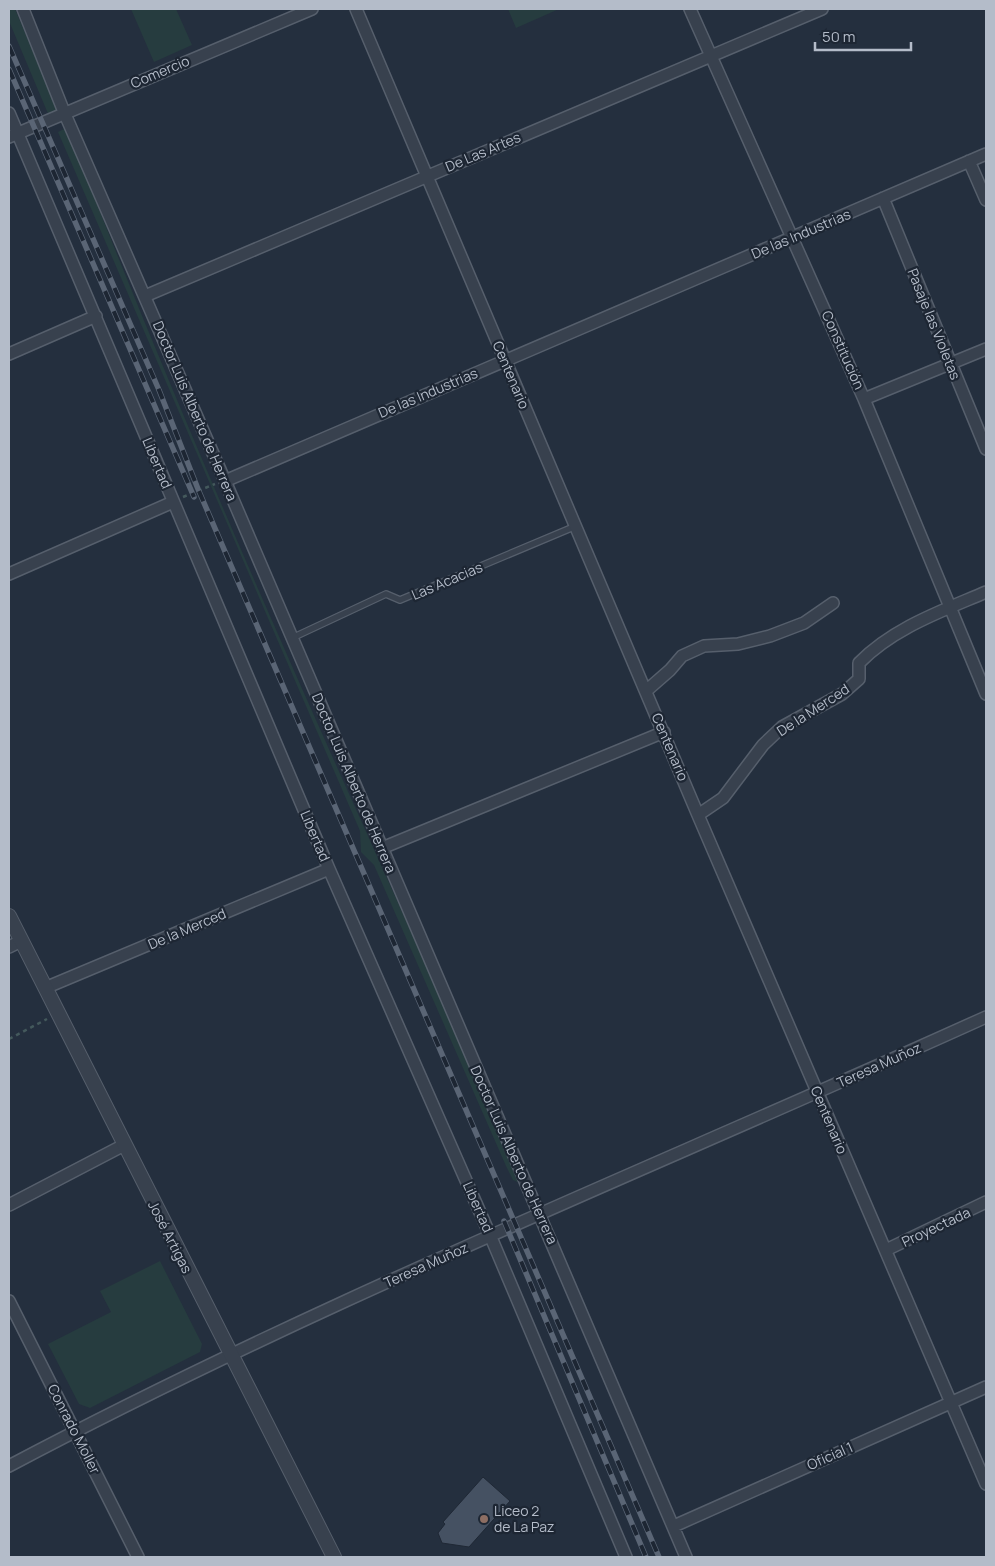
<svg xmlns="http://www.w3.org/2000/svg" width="995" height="1566" font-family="Manrope,sans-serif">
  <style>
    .green { fill: #263c3f }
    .building { fill: #455162; stroke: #1f2835 }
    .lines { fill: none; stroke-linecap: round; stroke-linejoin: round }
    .service-casing { stroke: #565f6c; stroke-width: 8 }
    .minor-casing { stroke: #565f6c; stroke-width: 14 }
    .tertiary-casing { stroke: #565f6c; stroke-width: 16 }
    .path { stroke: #44595c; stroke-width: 2.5; stroke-dasharray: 4 4; stroke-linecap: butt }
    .service { stroke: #38414e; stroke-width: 5.5 }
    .minor { stroke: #38414e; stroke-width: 11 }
    .tertiary { stroke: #38414e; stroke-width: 14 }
    .rail-casing { stroke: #5a6575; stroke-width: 5.5 }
    .rail { stroke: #1d2633; stroke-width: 4; stroke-dasharray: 11; stroke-linecap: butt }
    .education-dot { fill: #8d6e63; stroke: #1d2633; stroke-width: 2 }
    .labels { text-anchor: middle; stroke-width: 4.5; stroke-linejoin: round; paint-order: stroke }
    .street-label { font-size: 14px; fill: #b4bcc9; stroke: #1d2633 }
    .poi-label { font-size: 14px; fill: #b4bcc9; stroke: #1d2633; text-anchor: start }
  </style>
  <rect width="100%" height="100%" fill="#242f3e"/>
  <path class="green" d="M9 9H15L58 111 49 116 9 21Z
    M131 9H176L192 45 154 62Z
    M508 9H559L516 28Z
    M64 129 69 133C206 487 367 832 522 1178L520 1183 513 1180 506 1166 374 865 361 852 360 831 58 132Z
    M160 1261 202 1344 200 1352 90 1408 79 1404 48 1344 111 1312 100 1291Z"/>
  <path class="building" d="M483 1477 510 1501 469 1547 442 1543 438 1533 445 1524 443 1522Z"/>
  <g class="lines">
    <g class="service-casing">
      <path id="service" d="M292 638 386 594 400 600 576 526"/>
    </g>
    <g class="minor-casing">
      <path id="minor" d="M23 9 64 112 225 481 686 1557
        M356 9 698 815 986 1484
        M690 9 864 399 986 694
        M9 113 329 869 490 1235 626 1557
        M9 137 312 9
        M969 161 986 200
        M883 198 986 449
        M145 296 822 9
        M9 354 96 316
        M864 399 986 349
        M225 481 986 154
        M9 574 173 502
        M646 691 670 670 682 656 704 646 738 644 770 636 804 623 833 603
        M698 815 723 798 763 745 782 727 842 694 859 679V663C893 628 942 611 986 592
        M382 848 664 732
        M9 947 21 941
        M45 988 329 869
        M9 1205 124 1145
        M886 1250 986 1202
        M9 1301 138 1557
        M9 1466C326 1298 660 1165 986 1017
        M674 1526 986 1387"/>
    </g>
    <g class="tertiary-casing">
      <path id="tertiary" d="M9 916 334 1557"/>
    </g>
    <path class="path" d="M183 497 215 484
      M9 1039 47 1019"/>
    <use href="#service" class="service"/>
    <use href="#minor" class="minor"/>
    <use href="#tertiary" class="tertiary"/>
    <g class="rail-casing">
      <path id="rail" d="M9 46 159 390 198 489 659 1557
        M9 69 194 497
        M504 1221 646 1557"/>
    </g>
    <use href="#rail" class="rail"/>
  </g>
  <circle class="education-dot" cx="484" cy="1519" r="5"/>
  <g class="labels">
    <g class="street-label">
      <text transform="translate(160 72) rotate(-23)" y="5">Comercio</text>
      <text transform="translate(483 152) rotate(-23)" y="5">De Las Artes</text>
      <text transform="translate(801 234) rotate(-23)" y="5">De las Industrias</text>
      <text transform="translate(934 324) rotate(68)" y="5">Pasaje las Violetas</text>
      <text transform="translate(843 350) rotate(66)" y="5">Constitución</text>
      <text transform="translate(511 375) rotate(67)" y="5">Centenario</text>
      <text transform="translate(428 393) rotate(-23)" y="5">De las Industrias</text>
      <text transform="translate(195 411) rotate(67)" y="5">Doctor Luis Alberto de Herrera</text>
      <text transform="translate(157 463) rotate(67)" y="5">Libertad</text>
      <text transform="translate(447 581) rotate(-23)" y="5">Las Acacias</text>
      <text transform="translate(813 710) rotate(-33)" y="5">De la Merced</text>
      <text transform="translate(670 747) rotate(67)" y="5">Centenario</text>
      <text transform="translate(354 783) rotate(67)" y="5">Doctor Luis Alberto de Herrera</text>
      <text transform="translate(315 836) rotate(67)" y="5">Libertad</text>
      <text transform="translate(187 929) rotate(-23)" y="5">De la Merced</text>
      <text transform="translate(879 1065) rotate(-24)" y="5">Teresa Muñoz</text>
      <text transform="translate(829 1120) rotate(67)" y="5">Centenario</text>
      <text transform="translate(514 1155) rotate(66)" y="5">Doctor Luis Alberto de Herrera</text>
      <text transform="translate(478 1207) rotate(66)" y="5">Libertad</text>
      <text transform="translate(936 1227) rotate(-25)" y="5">Proyectada</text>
      <text transform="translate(170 1237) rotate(63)" y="5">José Artigas</text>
      <text transform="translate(426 1265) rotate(-24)" y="5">Teresa Muñoz</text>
      <text transform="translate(74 1429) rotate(63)" y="5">Conrado Moller</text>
      <text transform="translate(830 1456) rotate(-24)" y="5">Oficial 1</text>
    </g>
    <g class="poi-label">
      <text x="494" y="1516">Liceo 2<tspan x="494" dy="16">de La Paz</tspan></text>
    </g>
  </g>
  <rect width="995" height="1566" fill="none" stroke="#b4bcc9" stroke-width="20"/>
  <path d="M815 42v8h96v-8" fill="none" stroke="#b4bcc9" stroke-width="2.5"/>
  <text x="822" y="42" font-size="15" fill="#b4bcc9" stroke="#1d2633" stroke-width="4" paint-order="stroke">50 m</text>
</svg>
